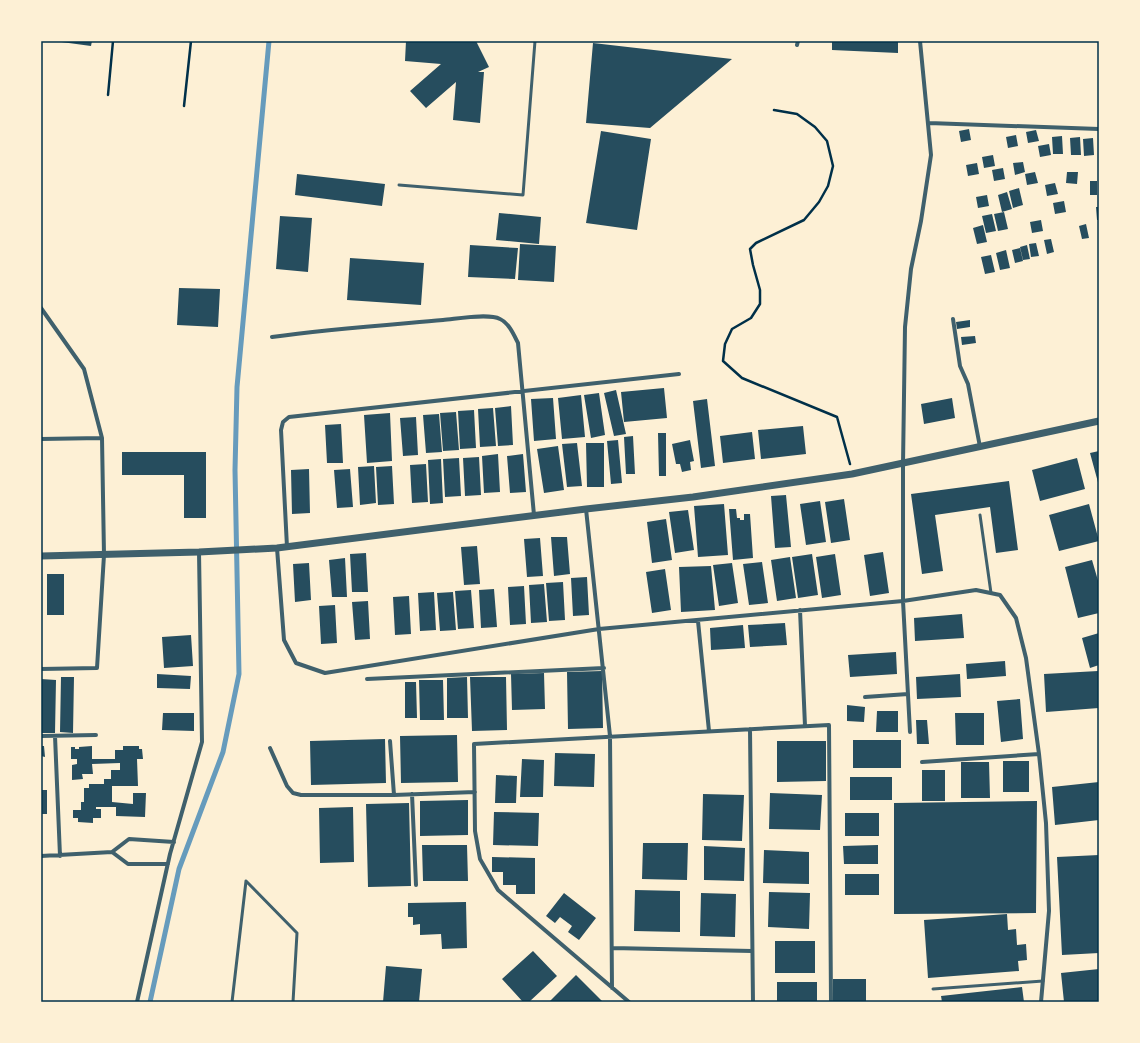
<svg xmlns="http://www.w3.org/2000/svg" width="1140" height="1043" font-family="'DM Sans',sans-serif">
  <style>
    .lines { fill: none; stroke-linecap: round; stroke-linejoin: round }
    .stream { stroke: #669bbc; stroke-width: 5 }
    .building { fill: #264d5e }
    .path { stroke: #003049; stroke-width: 2.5 }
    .service { stroke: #3f606c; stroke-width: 3 }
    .minor { stroke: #3f606c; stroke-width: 4 }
    .tertiary { stroke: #3f606c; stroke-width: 7 }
    .neatline { fill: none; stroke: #003049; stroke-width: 1.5 }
  </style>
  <rect width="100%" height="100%" fill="#fdf0d5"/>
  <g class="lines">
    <path class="stream" d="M150 1002 179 869 223 752 239 674 235 470 237 387 269 41"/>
  </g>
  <path class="building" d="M54 41H92L91 46Z
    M406 41H476L489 67 478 72H484L480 123 453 120 456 82 426 108 410 91 441 64 405 61Z
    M832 41H898V53L832 50Z
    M593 43 732 59 650 128 586 123Z
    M969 129 971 140 961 142 959 131Z
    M1036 130 1039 141 1028 143 1026 132Z
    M601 131 651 139 637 230 586 223Z
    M1016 135 1018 146 1008 148 1006 137Z
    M1062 136 1063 154H1053L1052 137Z
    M1080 137 1081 155H1071L1070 138Z
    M1093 138 1094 155 1084 156 1083 139Z
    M1049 144 1051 155 1040 157 1038 146Z
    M993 155 995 166 984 168 982 157Z
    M1023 162 1025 172 1015 175 1013 163Z
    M977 163 979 174 968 176 966 165Z
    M1003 168 1005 179 994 181 992 170Z
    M1035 172 1038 183 1027 185 1025 174Z
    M1067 172H1078L1077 184 1066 183Z
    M297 174 385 184 382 206 295 195Z
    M1090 181H1097V195H1090Z
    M1055 183 1058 194 1047 196 1045 185Z
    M1019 188 1023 205 1013 208 1009 191Z
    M1007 192 1012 209 1002 212 998 195Z
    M987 195 989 206 978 208 976 197Z
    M1064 201 1066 212 1055 214 1053 203Z
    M1096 207H1099V220H1097Z
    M1004 212 1008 229 998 231 994 214Z
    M499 213 541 217 539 244 496 240Z
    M992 214 996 231 986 233 982 216Z
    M280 216 312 218 308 272 276 269Z
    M1041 220 1043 231 1032 233 1030 222Z
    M1086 224 1089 238 1082 239 1079 226Z
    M983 225 987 242 977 244 973 228Z
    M1051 239 1054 252 1047 254 1044 240Z
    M1036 243 1039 256 1031 257 1029 244Z
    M520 244 556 246 554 282 518 280Z
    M470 245 518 248 515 279 468 277Z
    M1027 245 1030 259 1023 260 1020 247Z
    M1020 248 1023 261 1015 263 1012 250Z
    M1006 250 1010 268 1000 270 996 253Z
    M991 255 995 272 985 274 981 257Z
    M350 258 424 263 421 305 347 300Z
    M179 288 220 289 218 327 177 325Z
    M970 320V327L957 329 956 322Z
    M975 336 976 343 962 345 961 337Z
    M664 388 667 418 624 422 621 392Z
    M616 390 626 434 614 436 604 393Z
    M599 393 605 435 591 438 584 395Z
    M581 395 585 437 562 439 558 398Z
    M553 398 556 439 534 441 531 399Z
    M952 398 955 418 924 424 921 404Z
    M707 399 715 466 701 468 693 401Z
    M511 406 513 445 498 446 495 408Z
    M493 408 496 446 480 447 478 409Z
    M474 410 476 448 460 449 458 411Z
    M456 412 459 450 443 451 440 413Z
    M390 413 392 461 367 463 364 415Z
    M439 414 442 452 426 453 423 415Z
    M416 417 418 455 403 456 400 418Z
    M341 424 343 463H327L325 425Z
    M803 426 806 454 761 459 758 430Z
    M752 432 755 459 723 463 720 436Z
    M658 433H666V476H659Z
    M633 436 635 474H626L624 437Z
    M618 440 622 483 611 484 607 441Z
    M690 440 694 461 690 462 691 470 682 472 680 464H676L672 444Z
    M577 443 582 486 567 487 562 444Z
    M586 443H604V487H587Z
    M558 446 564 490 544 493 537 449Z
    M1099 451V486L1090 453Z
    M122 452H206V518H184V475H122Z
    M498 454 500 492 484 493 482 456Z
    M523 454 526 492 510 493 507 456Z
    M479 457 481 495 465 496 463 458Z
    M459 458 461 496 445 497 443 459Z
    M1077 458 1085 489 1040 501 1032 470Z
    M441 459 443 503 430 504 428 460Z
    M426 464 428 502 412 503 410 465Z
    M374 466 376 503 360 505 358 467Z
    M392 466 394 504 378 505 376 467Z
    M309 469 310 513 292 514 291 470Z
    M350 469 353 507 337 508 334 470Z
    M1009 481 1018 550 996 553 990 507 935 515 943 571 922 574 911 494Z
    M786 495 791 547 775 548 771 496Z
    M844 499 850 540 831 543 825 502Z
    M820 501 826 542 806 545 800 504Z
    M724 504 728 555 698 557 694 506Z
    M1089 504 1099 541 1059 551 1049 515Z
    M729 509H736L737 518H740V520H744V514H750L753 558 733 560Z
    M688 510 694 550 675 553 669 512Z
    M666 519 672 560 652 563 647 522Z
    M551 537H567L570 574 554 576Z
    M540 538 543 576 527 577 524 539Z
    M477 546 480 584 464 585 461 547Z
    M883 552 889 593 870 596 864 555Z
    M366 553 368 592H352L350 554Z
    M812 554 818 595 798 598 792 557Z
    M835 554 841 595 822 598 816 557Z
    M790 557 796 598 777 601 771 560Z
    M345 558 347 597H332L329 560Z
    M1092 560 1099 584V613L1078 618 1065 567Z
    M762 562 768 603 749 605 743 564Z
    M309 563 311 600 295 602 293 564Z
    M732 563 738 603 719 606 713 565Z
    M711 566 715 610 681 612 679 567Z
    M665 569 671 610 652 613 646 572Z
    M47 574H64V615H47Z
    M587 577 589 615 573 616 571 578Z
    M563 582 565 620 549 621 546 583Z
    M544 584 547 622 531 623 529 585Z
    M524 586 526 624 510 625 508 587Z
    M494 589 497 627 481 628 479 590Z
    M471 590 474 628 458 629 455 591Z
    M434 592 436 630 420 631 418 593Z
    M453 592 456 630 440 631 437 593Z
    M409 596 411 634 395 635 393 597Z
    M368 601 370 639 355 640 352 602Z
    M335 605 337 643 321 644 319 606Z
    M962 614 964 638 915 641 914 618Z
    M785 623 787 645 750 647 748 625Z
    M743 625 745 648 711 650 710 628Z
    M1099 633V665L1090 668 1082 638Z
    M191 635 193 666 164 668 162 637Z
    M896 652 897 674 850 677 848 655Z
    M1005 661 1006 676 967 679 966 664Z
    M602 671 603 728 568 729 567 672Z
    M1098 671 1099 708 1046 712 1044 674Z
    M544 673 545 709 512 710 511 674Z
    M157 674 191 676 190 689 157 688Z
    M960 674 961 697 917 699 916 677Z
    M61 677H74L73 733 60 732Z
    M467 677 468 718H447V678Z
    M470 677H506L507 730 472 731Z
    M41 679 56 680 55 733H41Z
    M419 680H443L444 720H420Z
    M405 682H416L417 718H405Z
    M1020 699 1023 739 1001 742 997 701Z
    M847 705 865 707 864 722 847 721Z
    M877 711H898V732H876Z
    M163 713H194V731L162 730Z
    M955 713H984V745H956Z
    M916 720H927L929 744H917Z
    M457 735 458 782 401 783 400 736Z
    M385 739 386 783 311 785 310 741Z
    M853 740H901V768H853Z
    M777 741H826V781L777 782Z
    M41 746H44L45 757 41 756Z
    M92 746V759H115V750H123V746H139V749H142L143 759H137L138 786H112V802L133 804V793H146L145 817 116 816V807H96V809H101V818H93V823L78 822V818H73V810H81V802H84V788H89V784H104V779H111V770H120V763L92 764 93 774H82L83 779 72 780V765L77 764V759H71V747H75V749H79V747Z
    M555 753 595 754 594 787 554 786Z
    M522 759 544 760 543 797H520Z
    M1003 761H1029V792H1003Z
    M961 762H989L990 798H961Z
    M922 770H945V801H922Z
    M496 775 517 776 516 803H495Z
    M850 777H892V800H850Z
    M1099 782V820L1055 825 1052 787Z
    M41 790H47V814H41Z
    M770 793 822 795 820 830 769 829Z
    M703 794 744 795 742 841 702 840Z
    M468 800V835L420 836V801Z
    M1037 801 1036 913 894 914V803Z
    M409 803 411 886 368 887 366 804Z
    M353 807 354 862 320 863 319 808Z
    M494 812 539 813 538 846 493 845Z
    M845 813H879V836H845Z
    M643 843H688L687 880 642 879Z
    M422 845H467L468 881H423Z
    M878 845V864H844L843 846Z
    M704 846 745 848 744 881 704 880Z
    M764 850 809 852V884L763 883Z
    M1099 855V953L1062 955 1057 857Z
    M492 857 535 858V894H516V885H503V872H492Z
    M845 874H879V895H845Z
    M635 890 680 891V932L634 931Z
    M769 892 810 893 809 929 768 927Z
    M564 893 596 918 579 940 568 932 572 926 560 917 555 923 546 916Z
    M701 893 736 894 735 937 700 936Z
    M466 902 467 948 442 949 441 934 420 935V924L413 925V917H408V903Z
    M1007 914 1008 930 1016 929 1017 945 1026 944 1027 960 1018 961 1019 971 928 978 924 920Z
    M775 941H815V973H775Z
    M533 951 557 976 529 1002H523L502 979Z
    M386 966 422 969 419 1002H383Z
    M1099 969V1002H1064L1061 973Z
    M576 975 602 1001 601 1002H549Z
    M833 979H866V1002H833Z
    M777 982H817V1002H777Z
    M1022 987 1024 1002H942L941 996Z"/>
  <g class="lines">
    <path class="path" d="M108 95 113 41
      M184 106 191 41
      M774 110 797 114 815 127 827 141 833 166 828 186 819 202 804 220 756 243 750 249 753 265 760 290V304L751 318 732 329 725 344 723 361 742 378 837 417 850 464"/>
    <path class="service" d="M399 185 523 195 535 41
      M980 515 991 593
      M246 881 297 933 293 1002
      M933 989 1043 981
      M232 1002 246 881"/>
    <path class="minor" d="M797 45 798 41
      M929 123 1099 129
      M41 308 84 369 102 438 104 555 97 668 41 669
      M953 319 960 366 968 384 980 447
      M272 337C329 329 386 325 443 320 456 319 488 313 500 319 509 323 514 335 518 343L534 515
      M41 439 102 438
      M586 509 610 736 612 988
      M287 547 281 430 283 422 289 417 679 374
      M277 548 284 640 296 663 325 673 599 629 903 601 976 590 1000 595 1016 618 1026 658 1039 754 1046 823 1049 911 1041 1002
      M800 610 805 726
      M698 621 709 731
      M367 679 604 668
      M865 697 908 694
      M750 729 753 1002
      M910 732 903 601V464L905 327 911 269 921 221 931 155 920 41
      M41 736 96 735
      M55 736 60 856
      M390 741 394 795
      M270 748 287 786 293 793 301 795H394L475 792
      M922 762 1039 754
      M412 794 416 885
      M112 852 128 864H168
      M41 856 112 852 129 839 174 842
      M612 948 752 951
      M137 1002 170 854 202 742 199 552
      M629 1002 498 890 480 859 475 831 474 744 829 725 831 1002"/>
    <path class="tertiary" d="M41 556 199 552 277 548 586 509 693 497 852 474 1099 421"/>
  </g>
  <rect width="1140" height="1043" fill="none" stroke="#fdf0d5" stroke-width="84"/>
  <rect x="42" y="42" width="1056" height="959" class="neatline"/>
</svg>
